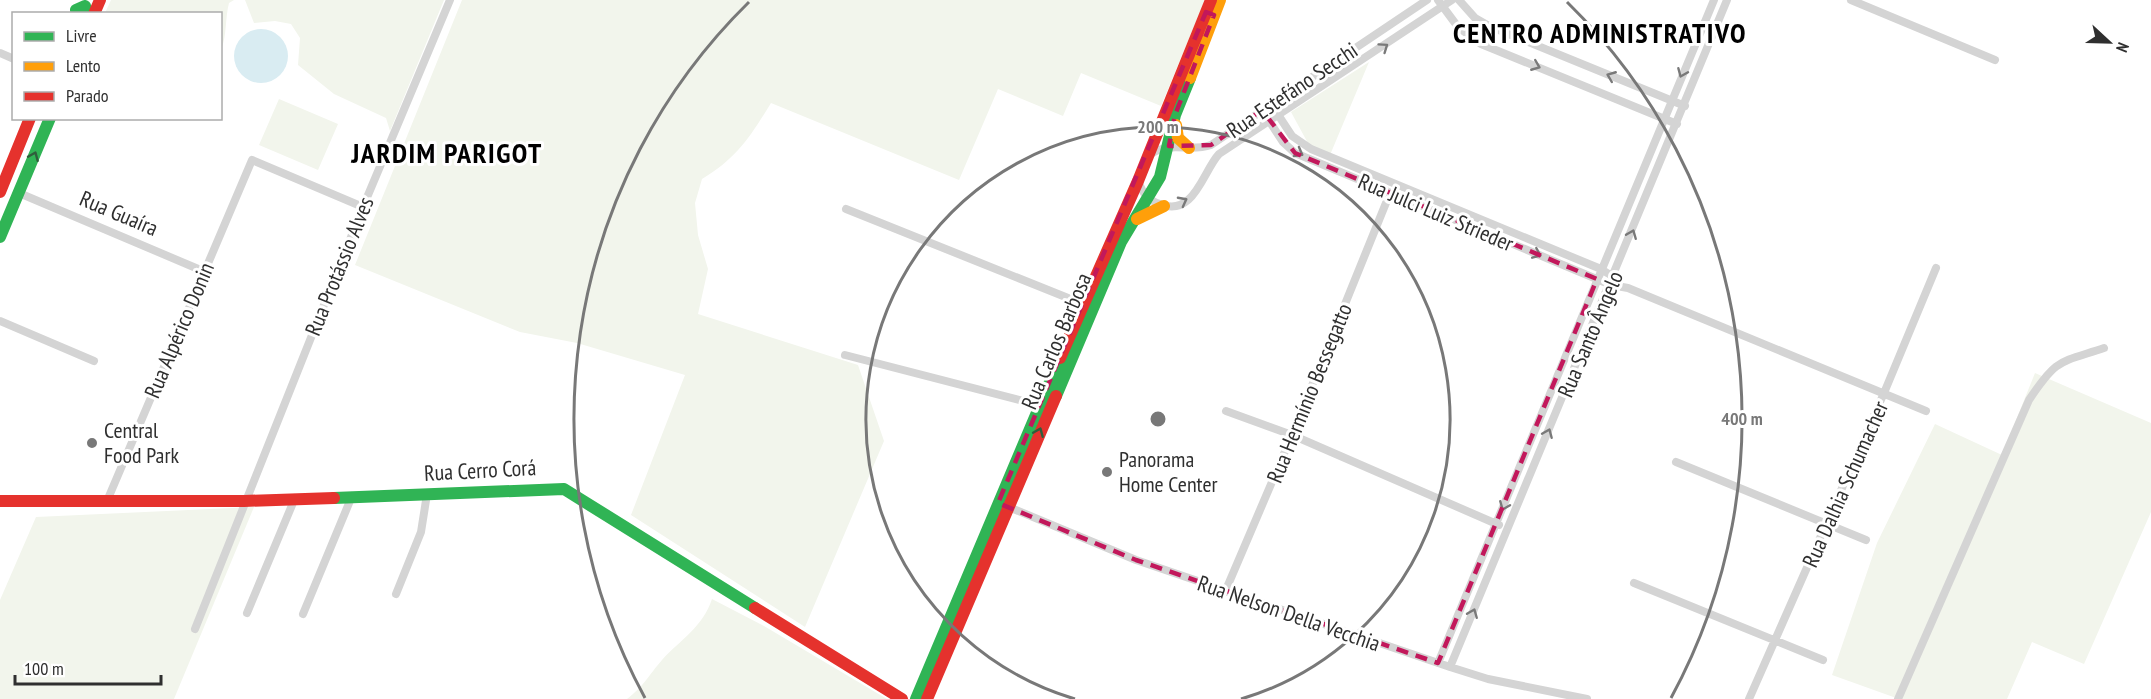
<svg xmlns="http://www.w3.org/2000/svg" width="2151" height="699" font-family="'PT Sans Narrow',sans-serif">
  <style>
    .green { fill: #f2f5ec }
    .water { fill: #d9ecf2 }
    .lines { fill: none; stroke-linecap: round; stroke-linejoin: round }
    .street { stroke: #d4d4d4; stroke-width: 8 }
    .fast { stroke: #30b455; stroke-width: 12 }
    .slow { stroke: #ff9f0a; stroke-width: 12 }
    .jam { stroke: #e5322d; stroke-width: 12 }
    .oneway { stroke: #797979 }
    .oneway2 { stroke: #2f5e3c }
    .marked { fill: none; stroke: #c2185b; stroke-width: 4.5; stroke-dasharray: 12 8; stroke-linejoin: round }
    .ring { fill: none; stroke: #787878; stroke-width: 3 }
    .poi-dot { fill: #787878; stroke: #fff; stroke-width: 2 }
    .labels { text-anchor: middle; stroke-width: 6; stroke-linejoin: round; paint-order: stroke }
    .street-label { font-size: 22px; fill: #2f2f2f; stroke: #fff }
    .poi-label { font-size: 22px; fill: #2f2f2f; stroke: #fff; text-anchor: start }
    .district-label { font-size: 28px; font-weight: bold; letter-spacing: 1.5px; fill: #000; stroke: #fff }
    .centre { fill: #787878; stroke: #fff; stroke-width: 3 }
    .ring-label { font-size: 18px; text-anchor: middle; font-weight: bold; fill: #787878; stroke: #fff; stroke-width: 6; stroke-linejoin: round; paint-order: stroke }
  </style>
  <rect width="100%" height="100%" fill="#fff"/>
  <path class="green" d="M111 0H234L229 3C225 18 227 36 221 50L220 14 105 13Z
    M245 0H444L390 131 386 118 334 94 298 65 300 38 291 24 275 21 254 23Z
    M462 0H1205L1161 106 1081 73 1063 116 998 89 959 180 771 103C750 137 737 158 702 179L695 203 698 235 708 269 698 314 858 365 884 441 805 627 631 515 685 375 577 343 520 332 355 265Z
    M1369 62 1330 155 1310 147 1291 112Z
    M279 99 338 124 318 170 259 145Z
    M2035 373 2151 423V512L2084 664 2032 642 2007 699H1899L1832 675 1877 543 1935 424 2002 455Z
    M254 507 174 699H0V600L36 517Z
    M712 599 764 626 887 699H627C645 685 648 676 662 660 680 640 703 627 712 599Z"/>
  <path class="water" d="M234 56a27 27 0 1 1 54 0a27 27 0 1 1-54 0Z"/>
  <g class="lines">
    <path class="street" d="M1438 0 1458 27 1481 44 1677 124
      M1459 0 1475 18 1489 26 1685 106
      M1851 0 1995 60
      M0 53 14 59
      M1271 104 1292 136 1311 149 1601 269 1618 280
      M1262 110 1283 142 1295 153 1611 285 1628 288 1926 411
      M1149 155C1171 140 1188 153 1211 145L1427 0
      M1138 181C1143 194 1148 200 1160 204 1194 218 1203 171 1219 154L1452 0
      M19 193 203 271
      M846 209 1083 304
      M0 321 94 361
      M845 355 1039 405
      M1226 411 1292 435 1499 525
      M1676 462 1866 540
      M107 501 252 160 363 207
      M1004 505 1136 560 1450 667 1488 679 1587 699
      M1634 583 1823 660
      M1225 592 1292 435 1390 193
      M396 594 421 532 427 494
      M247 613 295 498
      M303 614 352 496
      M195 629 363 207 450 0
      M1438 663 1714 0
      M1450 667 1727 0
      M1749 699 1884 393 1936 268
      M1898 699 2029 400C2057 358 2059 363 2104 348"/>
    <path class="fast" d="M76 10 85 6 88 14
      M0 237 50 118
      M1056 396 1121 242 1160 177 1175 115 1190 78
      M334 498 564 489 755 608
      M916 699 1060 358"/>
    <path class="slow" d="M1190 78 1220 0
      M1176 125 1178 138 1189 148
      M1137 219 1164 206"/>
    <path class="jam" d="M94 14 100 0
      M0 192 30 118
      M1060 358 1138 181 1211 0
      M0 501H244L334 498
      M755 608 902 699
      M927 699 1056 396"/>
  </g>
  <defs><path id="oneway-chevron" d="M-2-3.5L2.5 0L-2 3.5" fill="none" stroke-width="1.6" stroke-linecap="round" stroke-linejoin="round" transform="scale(1.5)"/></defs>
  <g class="oneway">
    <use href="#oneway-chevron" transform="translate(1384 47) rotate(-35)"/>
    <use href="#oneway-chevron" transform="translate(1536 66) rotate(22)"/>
    <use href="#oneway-chevron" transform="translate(1682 73) rotate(113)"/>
    <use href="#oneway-chevron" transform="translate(1611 76) rotate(-158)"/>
    <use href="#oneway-chevron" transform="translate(1299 153) rotate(29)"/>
    <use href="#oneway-chevron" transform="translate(1183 201) rotate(-28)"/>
    <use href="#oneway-chevron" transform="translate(1632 234) rotate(-68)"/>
    <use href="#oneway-chevron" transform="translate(1537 254) rotate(23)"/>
    <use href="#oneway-chevron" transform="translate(1548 433) rotate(-67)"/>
    <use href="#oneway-chevron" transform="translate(1504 506) rotate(112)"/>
    <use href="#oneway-chevron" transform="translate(1473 613) rotate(-68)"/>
  </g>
  <g class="oneway2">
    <use href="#oneway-chevron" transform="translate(34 156) rotate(-67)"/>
    <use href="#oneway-chevron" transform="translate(1039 432) rotate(-67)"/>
  </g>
  <path class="marked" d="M1206 12 1214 15 1175 115 1169 146 1211 145 1262 110 1295 153 1597 279 1438 663 1136 560 998 503Z"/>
  <g class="ring">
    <path d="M1075 699A292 292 0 1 1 1241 699"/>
    <path d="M645 698A584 584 0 0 1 749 2M1567 2A584 584 0 0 1 1671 698"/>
  </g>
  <g class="poi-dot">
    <circle cx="92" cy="443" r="6"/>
    <circle cx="1107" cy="472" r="6"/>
  </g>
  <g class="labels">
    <g class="street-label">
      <text transform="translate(1292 90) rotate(-34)" y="8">Rua Estefáno Secchi</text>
      <text transform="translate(1436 212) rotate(23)" y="8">Rua Julci Luiz Strieder</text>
      <text transform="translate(119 213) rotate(23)" y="8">Rua Guaíra</text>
      <text transform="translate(339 266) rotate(-68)" y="8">Rua Protássio Alves</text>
      <text transform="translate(179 330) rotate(-67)" y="8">Rua Alpérico Donin</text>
      <text transform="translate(1590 334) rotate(-67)" y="8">Rua Santo Ângelo</text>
      <text transform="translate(1056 341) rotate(-67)" y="8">Rua Carlos Barbosa</text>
      <text transform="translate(1309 393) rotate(-68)" y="8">Rua Hermínio Bessegatto</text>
      <text transform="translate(480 470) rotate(-3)" y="8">Rua Cerro Corá</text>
      <text transform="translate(1845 484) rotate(-66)" y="8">Rua Dalhia Schumacher</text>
      <text transform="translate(1289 613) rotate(19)" y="8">Rua Nelson Della Vecchia</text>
    </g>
    <g class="poi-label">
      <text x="104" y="438">Central<tspan x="104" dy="25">Food Park</tspan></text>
      <text x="1119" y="467">Panorama<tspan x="1119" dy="25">Home Center</tspan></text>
    </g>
    <g class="district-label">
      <text x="1600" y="43">CENTRO ADMINISTRATIVO</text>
      <text x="447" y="163">JARDIM PARIGOT</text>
    </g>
  </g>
  <circle cx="1158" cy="419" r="9" class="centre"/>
  <g class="ring-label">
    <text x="1158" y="133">200 m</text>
    <text x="1742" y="425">400 m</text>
  </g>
  <rect x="12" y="12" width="210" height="108" fill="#ffffff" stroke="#acacac" stroke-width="1.5"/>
  <rect x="24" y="32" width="30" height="9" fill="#30b455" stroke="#acacac" stroke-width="1.5"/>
  <text x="66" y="42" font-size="18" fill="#2f2f2f">Livre</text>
  <rect x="24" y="62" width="30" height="9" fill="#ff9f0a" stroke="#acacac" stroke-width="1.5"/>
  <text x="66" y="72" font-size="18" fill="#2f2f2f">Lento</text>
  <rect x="24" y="92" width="30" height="9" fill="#e5322d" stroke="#acacac" stroke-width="1.5"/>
  <text x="66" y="102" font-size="18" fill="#2f2f2f">Parado</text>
  <g transform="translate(2109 42) rotate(112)" stroke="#ffffff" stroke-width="4.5" paint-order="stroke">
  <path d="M0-4.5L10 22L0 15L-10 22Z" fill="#2f2f2f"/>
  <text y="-9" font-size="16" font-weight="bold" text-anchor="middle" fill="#2f2f2f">N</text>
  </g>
  <path d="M15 675v9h146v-9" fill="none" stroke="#2f2f2f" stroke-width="3"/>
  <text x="24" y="675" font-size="18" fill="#2f2f2f" stroke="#ffffff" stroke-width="4.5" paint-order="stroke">100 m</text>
</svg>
